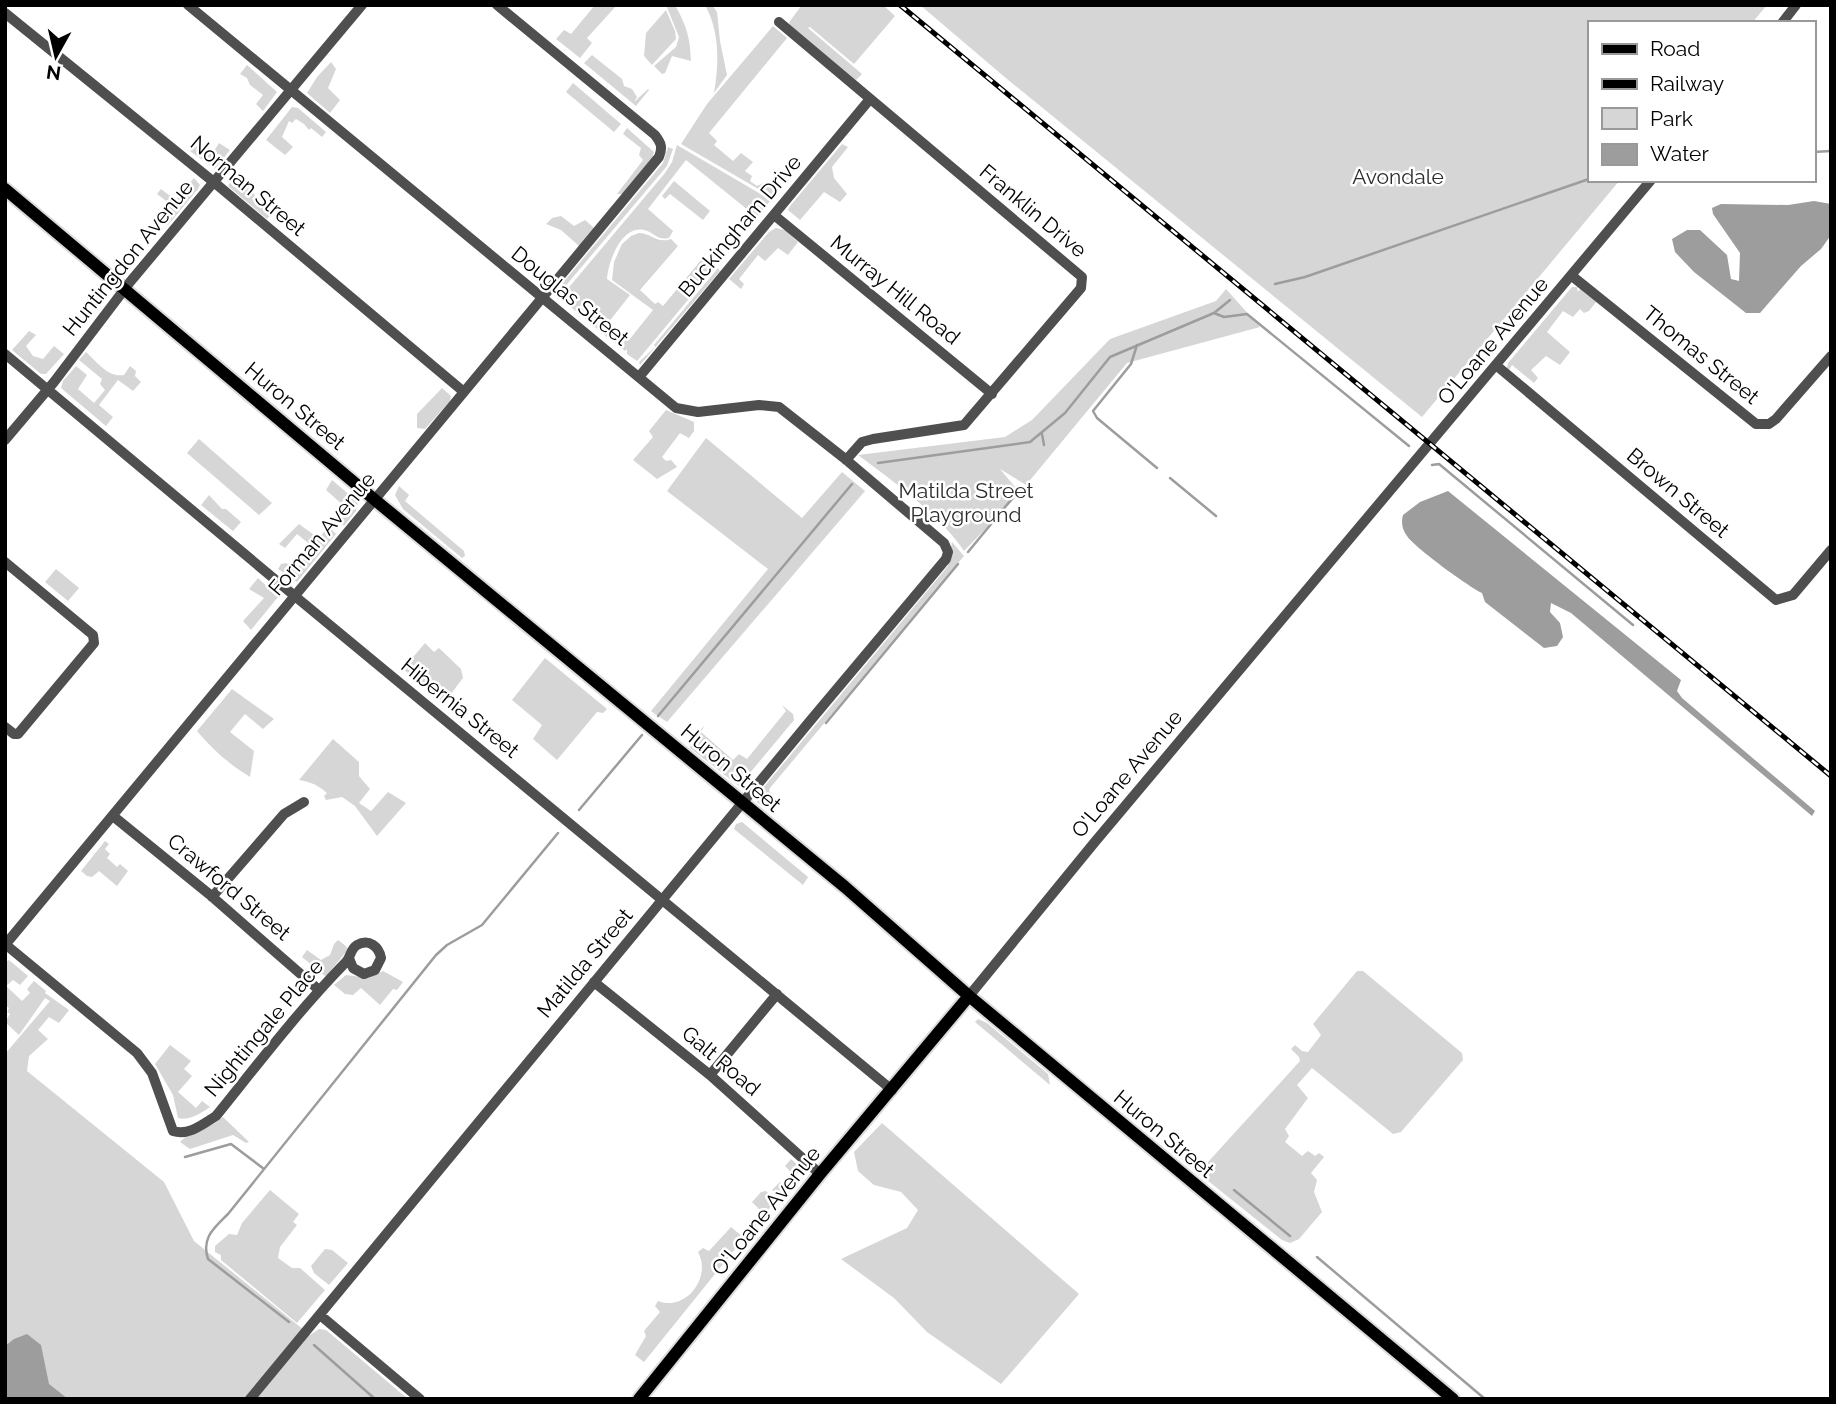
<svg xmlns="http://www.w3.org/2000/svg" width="1836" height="1404" font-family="Raleway,sans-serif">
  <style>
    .green { fill: #d6d6d6 }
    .water { fill: #9d9d9d }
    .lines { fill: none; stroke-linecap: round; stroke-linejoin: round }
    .stream { stroke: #9d9d9d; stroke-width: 2.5 }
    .major-casing { stroke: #dbdbdb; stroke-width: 16 }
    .minor { stroke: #4f4f4f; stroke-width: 10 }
    .major { stroke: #000; stroke-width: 12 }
    .rail-casing { stroke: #000; stroke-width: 5 }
    .rail { stroke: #fff; stroke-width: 2.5; stroke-dasharray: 8; stroke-linecap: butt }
    .labels { text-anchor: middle; stroke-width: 5; stroke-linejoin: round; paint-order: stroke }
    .park-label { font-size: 21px; fill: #2d2d2d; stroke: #fff }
    .street-label { font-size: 21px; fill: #000; stroke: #fff }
  </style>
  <rect width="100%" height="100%" fill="#fff"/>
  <path class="green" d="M595 5H617L587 38 592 43 580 58 556 39 564 30 571 34Z
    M666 5H675C687 27 690 37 691 61L672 56 665 73 662 74 654 66 676 47 679 37Z
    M705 5H712L717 12 720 41 727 75 714 93C719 63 720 32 705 5Z
    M802 5H883L895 16 854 64 810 27 808 28 862 74 856 80 789 25 790 21Z
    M920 5H1767L1752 23H1589V180H1620L1422 417 1007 79Z
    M666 10 675 31 676 39 652 65 644 56 646 33Z
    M773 26 787 38 709 133 717 141 714 145 733 161 741 153 753 162 745 171 752 176 750 181 757 186 763 183 778 191 774 198 681 144 707 104Z
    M592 55 622 79 624 86 632 89 637 97 634 102 648 89 649 90 636 106 584 63Z
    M331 62 336 69 328 88 340 100 330 113 307 93 317 77Z
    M247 65 277 92 263 111 256 104 263 95 250 85 247 78 240 74Z
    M573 83 621 124 614 132 566 92Z
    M292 107 298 108 326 132 322 137 311 128 309 130 304 124 296 119 292 123 289 121 282 137 293 147 285 155 266 140Z
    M627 128 654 152 652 158 622 194H617L643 160 639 155 641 148 623 134Z
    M198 141 212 154 219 143 230 150 215 169 190 151Z
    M842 144 848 147 832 167 834 178 847 194 840 202 824 192 800 220 788 210 790 206Z
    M677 145 771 200 751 224 743 217 748 210 686 160 648 209 673 231 669 238C657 241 654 232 644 230 621 225 608 263 607 279L630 295 608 323 614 328 607 337 560 298 665 173 672 162Z
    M668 147 673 149 667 166 557 296H555L556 291 663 163Z
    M236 175 255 195 252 199 268 212 275 205 276 209 267 219 228 186Z
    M194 178 200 185 198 189 168 225 159 218 170 204 157 194 161 189 174 199 178 198Z
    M674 181 710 211 703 220 670 194 665 199 662 196Z
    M561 216 574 226 585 220 594 228 579 246 561 230 546 224 552 218Z
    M776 228 785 230 798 242 788 255 778 248 765 261 758 255 739 279 744 284 741 289 729 279 769 232Z
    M639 233C651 233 657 244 671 239L678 246 640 290 655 304 658 302 663 306 701 260 713 270 637 361 627 354V349L625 351 615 343 621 336 629 340 653 310 612 280 614 262 622 244 631 236Z
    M718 268 720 271 640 365 639 362 655 347 654 345Z
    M1572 287H1577L1578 292 1580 289 1596 302 1589 311 1584 313 1580 309 1573 317 1563 311 1547 332 1570 352 1560 365 1546 356 1531 370 1538 378 1534 383 1512 365 1509 370 1507 368 1508 363Z
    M1226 289 1260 327 1127 363 1026 485 1000 469 1020 493 964 551C939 514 894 482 858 455L1005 437 1032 420 1110 339 1216 301Z
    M29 331 36 335 26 346 33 356 43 359 54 346 64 354 46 374H41L12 350Z
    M86 352C97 362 108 378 124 375L130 366 136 371 135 376 141 382 133 391 118 380 99 405 113 417 106 426 61 388 63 381 76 366 87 375 78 389 94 403 105 390 100 384 102 379 79 360Z
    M442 388 451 396 450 401 425 429 417 428V414Z
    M666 410 694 422V431L689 438 680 433 662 457 666 461 671 460 677 467 657 479 633 460 653 437 649 431Z
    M706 438 802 518 842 472 865 491 667 722 651 711 768 569 667 491Z
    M199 439 272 503 259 515 187 453Z
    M332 480 358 502 356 511 344 526 336 517 344 506 326 490Z
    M399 486 409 495 405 501 464 551 465 556 462 558 403 509 395 495Z
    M209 495 222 509H226L241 522 233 531 201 505Z
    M299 524 321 540V536L328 526 336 534 297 582 278 569 281 564 286 563 296 569 313 547 297 534 285 548 279 544Z
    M952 542 964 556 770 788 769 791 774 795 763 807 757 802 758 794 948 566Z
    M56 569 79 588 68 601 45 582Z
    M258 578 278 597 251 630 243 621 264 598 249 589Z
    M425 643 434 652 439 648 461 669 463 678 444 703 403 669Z
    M545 658 607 709 603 713 597 712 557 760 533 739 542 725 512 700Z
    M232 689 274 719 263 729 245 714 230 732 254 751 250 777C229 764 213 750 197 731Z
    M782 705 793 714 794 720 739 786 690 748 694 737 705 725 701 732 733 760 739 754 747 759 786 711Z
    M333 739 359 762V776L370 789 359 803 371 811 388 792 406 803 377 836 355 806 342 797 326 800 324 796 327 793C318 785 311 782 299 780Z
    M742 822 808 877 803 885 734 829 736 824Z
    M105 841 109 844 105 849 110 854 107 858 117 867 120 864 128 871 117 886 99 871 92 877 87 876 81 871Z
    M338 940 347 947 346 952 327 975 325 976 302 957 307 950 321 960 330 955 334 944Z
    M9 960 28 976 20 985 13 980 6 986 22 1001 30 993 27 989 34 981 46 991 45 993 69 1010 59 1023 49 1017 38 1030 48 1039 29 1056 27 1071 164 1182 194 1241 310 1335 319 1329 326 1330 408 1399H5V1054L50 1001 45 998 19 1035 5 1022 10 1014 7 1012 9 1008 5 1005V962Z
    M383 971 403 982 397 990 393 989 380 1005 361 988 353 995 345 994 334 985 346 975 369 978Z
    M1357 971H1363L1462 1053 1463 1060 1401 1132 1393 1134 1312 1068 1297 1085 1308 1098 1285 1129 1289 1136 1285 1142 1302 1156 1308 1151 1315 1156 1319 1153 1324 1157 1311 1173 1317 1180 1314 1192 1322 1212 1299 1239 1290 1243 1282 1240 1202 1176 1208 1162 1300 1061 1299 1057 1291 1049 1295 1045 1302 1051 1308 1052 1321 1035 1313 1024Z
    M978 1019 987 1023 1048 1074 1050 1085 975 1022Z
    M170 1045 191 1061 184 1069 192 1076 178 1092 196 1108 202 1101 210 1107C201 1113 190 1121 178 1118L173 1095 155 1064Z
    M223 1117 249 1142 246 1143 233 1135 190 1149 180 1142C190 1131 209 1130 223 1117Z
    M882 1123 1079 1294 1001 1384 927 1332 894 1298 841 1259 907 1228 918 1210 901 1192 874 1185 858 1171 854 1152Z
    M791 1159 801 1168 800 1171 754 1227 751 1223 763 1213 752 1202 761 1192 766 1191 772 1197 776 1193 772 1190 780 1182 782 1183 786 1182 791 1172 785 1166Z
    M270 1190 299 1214 293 1222 297 1225 280 1247 278 1258 292 1268H300L325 1290 297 1323 221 1260V1255L215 1252V1246L229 1234 237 1235 242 1223Z
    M731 1227 744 1238 644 1362 635 1355 646 1336 644 1331 660 1312 655 1306 658 1301C686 1312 712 1277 698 1252L703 1248 709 1251Z
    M325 1249 332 1250 348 1263 329 1285 314 1273 311 1266Z"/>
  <path class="water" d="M1814 201 1831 204V235L1821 249 1801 266 1760 313H1746L1694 272 1675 252 1672 239 1687 230H1700L1727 255 1731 279 1739 281 1740 253 1713 214 1712 208 1721 204 1788 205Z
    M1448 491 1681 680 1677 691 1682 698 1815 811 1812 816 1571 613 1551 603 1550 612 1560 623 1563 637 1557 646 1544 648 1485 602 1482 593C1469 587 1414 547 1407 536 1402 529 1401 522 1403 515L1420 502Z
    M27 1334 41 1345 49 1384 68 1399H5V1346L14 1339Z"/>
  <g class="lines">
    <path class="stream" d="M1813 152 1831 151
      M1275 284 1305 277 1589 179
      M1214 313 1224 317 1247 314 1409 446
      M1137 345 1131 364 1093 411 1097 418 1157 468
      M1042 434 1044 445
      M878 463 1030 442 1065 413 1110 357 1214 313 1230 300
      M1432 465 1439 464 1633 625
      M1170 478 1216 516
      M968 552 1020 489
      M658 716 852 484
      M826 723 958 564
      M579 810 642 735
      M185 1157 231 1144 264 1169
      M1234 1190 1290 1236
      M1317 1257 1485 1399
      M289 1322 208 1259C201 1238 214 1228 228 1214L436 955 447 945 482 925 558 833
      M314 1345 375 1399"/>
    <g class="major-casing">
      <path id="major" d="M5 189 375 500 845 887 969 996 1453 1399
        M639 1399 820 1174 969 996"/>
    </g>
    <path class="minor" d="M188 5 676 408 698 412 759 405 779 407 844 458 944 543 948 552 946 559 810 721 250 1399
      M5 13 215 183 464 392
      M779 22 1082 277 1081 288 964 425 873 439 862 442 846 460
      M1782 23 1796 5
      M774 215 992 394
      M1572 276 1756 424H1769L1776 419 1831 356
      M5 354 302 602 892 1090
      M1497 366 1776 600 1793 595 1831 550
      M639 377 870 99
      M5 440 54 382 130 282 362 5
      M5 562 93 635 94 643 18 734H14L5 727
      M113 816 209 894 319 990
      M212 897 284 814 304 802
      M5 944 137 1053 152 1073 173 1131C189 1136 203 1124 216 1116 258 1064 299 1010 346 962 351 957 350 949 357 945 369 938 379 947 381 958L375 970 364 974 353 968 349 958
      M5 945 659 157C663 147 661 143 655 135L497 5
      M594 982 710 1075 820 1174
      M969 996 1094 843 1651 180
      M710 1075 777 994
      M320 1315 420 1399"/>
    <use href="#major" class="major"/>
    <g class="rail-casing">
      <path id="rail" d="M900 5 1831 776"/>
    </g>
    <use href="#rail" class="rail"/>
  </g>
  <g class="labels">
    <g class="park-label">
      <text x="1398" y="184">Avondale</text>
      <text x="966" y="498">Matilda Street<tspan x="966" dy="24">Playground</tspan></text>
    </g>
    <g class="street-label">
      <text transform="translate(248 186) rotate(40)" y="7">Norman Street</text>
      <text transform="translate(1033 211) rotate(40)" y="7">Franklin Drive</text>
      <text transform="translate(740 226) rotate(-50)" y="7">Buckingham Drive</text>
      <text transform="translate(128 258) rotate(-51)" y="7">Huntingdon Avenue</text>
      <text transform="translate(895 290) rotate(39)" y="7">Murray Hill Road</text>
      <text transform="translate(570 296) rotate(39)" y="7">Douglas Street</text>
      <text transform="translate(1493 341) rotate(-50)" y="7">O'Loane Avenue</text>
      <text transform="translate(1701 355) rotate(39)" y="7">Thomas Street</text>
      <text transform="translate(295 406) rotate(40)" y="7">Huron Street</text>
      <text transform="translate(1678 493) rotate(40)" y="7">Brown Street</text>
      <text transform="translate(322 534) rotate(-50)" y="7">Forman Avenue</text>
      <text transform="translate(460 708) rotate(39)" y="7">Hibernia Street</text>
      <text transform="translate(731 768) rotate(40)" y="7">Huron Street</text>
      <text transform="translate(1127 774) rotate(-50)" y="7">O'Loane Avenue</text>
      <text transform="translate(229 887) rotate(40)" y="7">Crawford Street</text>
      <text transform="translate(585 963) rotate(-50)" y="7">Matilda Street</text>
      <text transform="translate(264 1028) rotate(-50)" y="7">Nightingale Place</text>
      <text transform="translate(721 1061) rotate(40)" y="7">Galt Road</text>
      <text transform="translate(1164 1134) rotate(40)" y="7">Huron Street</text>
      <text transform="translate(766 1211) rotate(-51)" y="7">O'Loane Avenue</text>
    </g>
  </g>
  <rect width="1836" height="1404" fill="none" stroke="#000000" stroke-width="14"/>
  <rect x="1588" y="21" width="228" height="161" fill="#ffffff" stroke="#999999" stroke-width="2"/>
  <rect x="1602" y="44" width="35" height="10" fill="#000000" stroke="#999999" stroke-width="2"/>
  <text x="1650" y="56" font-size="21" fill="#000000">Road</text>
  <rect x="1602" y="79" width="35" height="10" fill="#000000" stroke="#999999" stroke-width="2"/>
  <text x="1650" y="91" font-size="21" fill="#000000">Railway</text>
  <rect x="1602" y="108" width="35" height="21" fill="#d6d6d6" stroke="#999999" stroke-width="2"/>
  <text x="1650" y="126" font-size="21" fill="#000000">Park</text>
  <rect x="1602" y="144" width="35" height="21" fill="#9d9d9d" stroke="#999999" stroke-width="2"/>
  <text x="1650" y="161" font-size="21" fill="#000000">Water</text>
  <g transform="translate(56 56) rotate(188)" stroke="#ffffff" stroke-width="5" paint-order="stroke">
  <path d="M0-5L12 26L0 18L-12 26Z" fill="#000000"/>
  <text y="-10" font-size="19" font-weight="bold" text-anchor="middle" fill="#000000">N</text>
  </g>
</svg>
